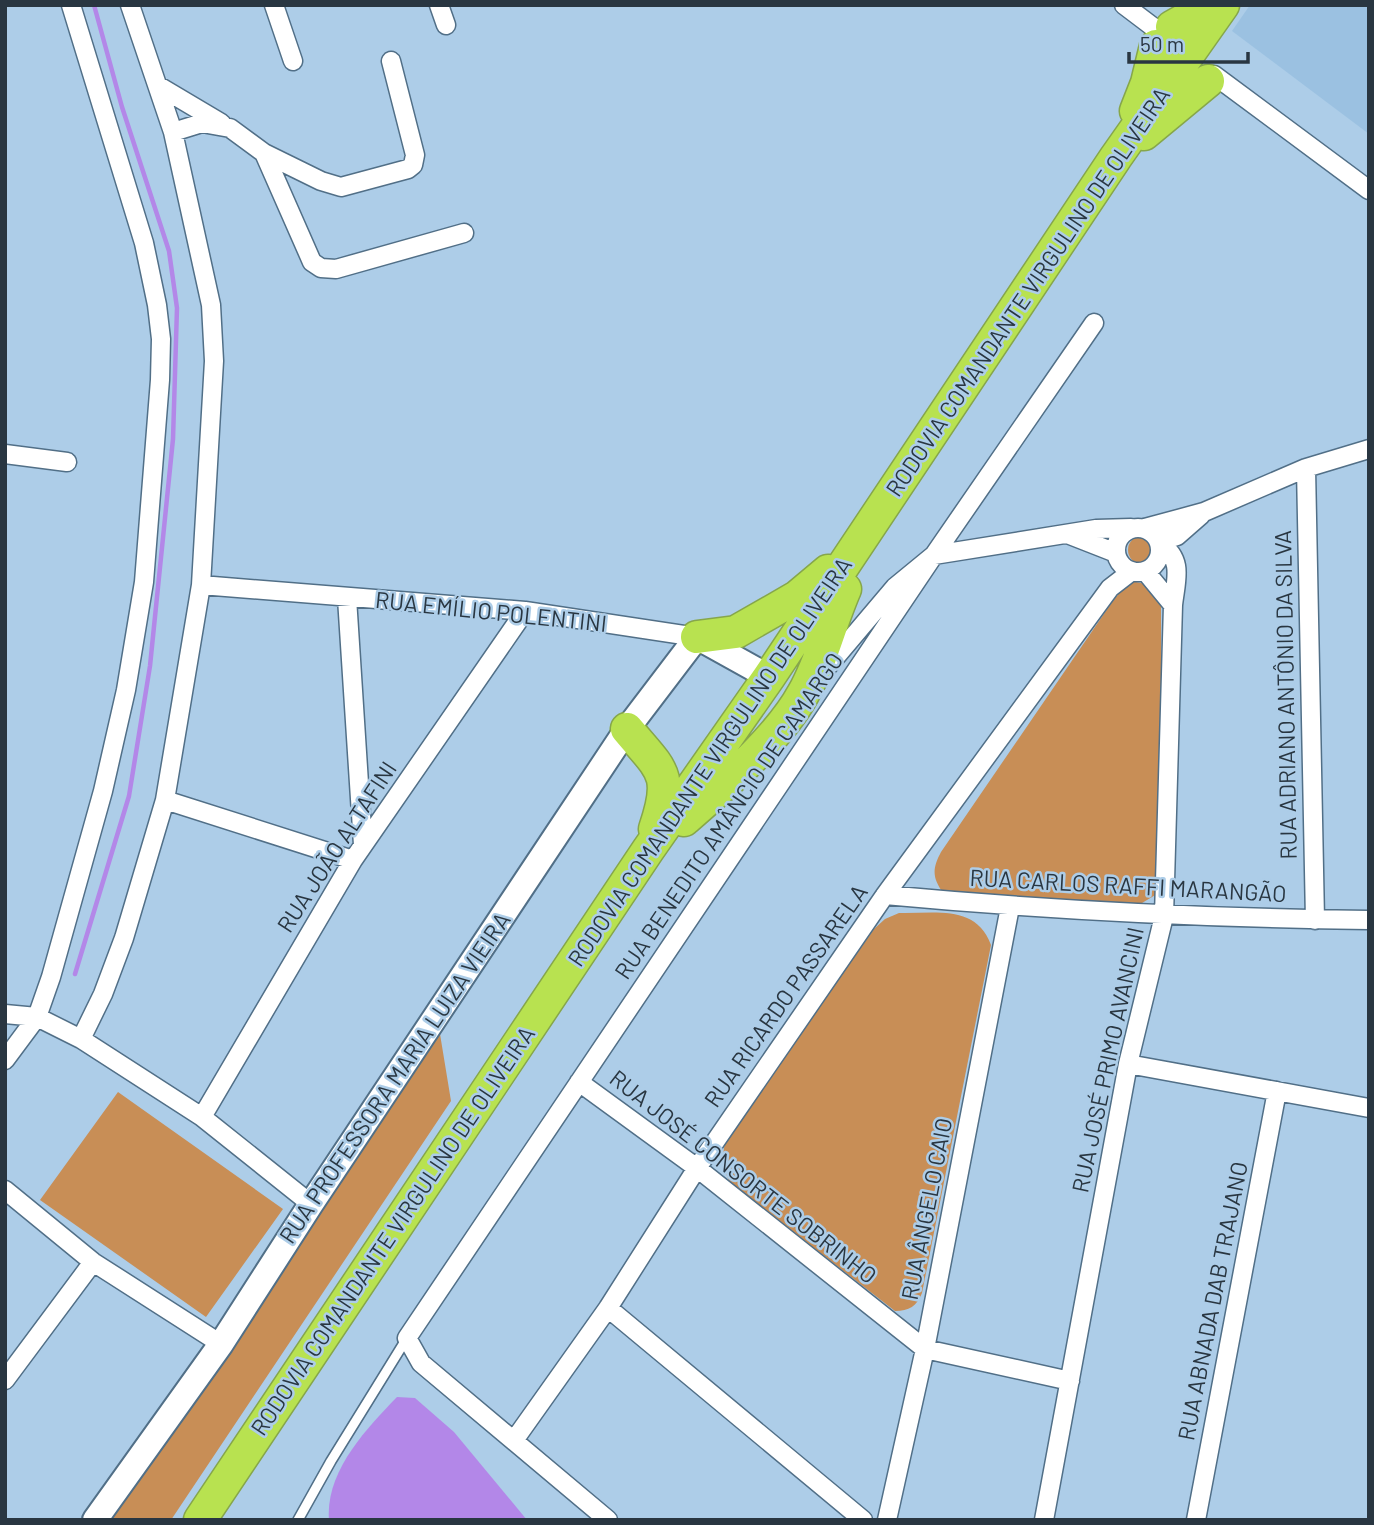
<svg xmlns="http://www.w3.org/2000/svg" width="1374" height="1525" font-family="Barlow,sans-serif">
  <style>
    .built { fill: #9bc1e1 }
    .green { fill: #c88e56 }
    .water { fill: #b387e8 }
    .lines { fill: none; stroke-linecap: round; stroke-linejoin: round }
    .stream { stroke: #b387e8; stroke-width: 4.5 }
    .lane-casing { stroke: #516f87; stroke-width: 12 }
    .street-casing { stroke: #516f87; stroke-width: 21 }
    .secondary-casing { stroke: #516f87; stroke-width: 28 }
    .highway-casing { stroke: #86a64b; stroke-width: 35 }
    .lane { stroke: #fff; stroke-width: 9 }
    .street { stroke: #fff; stroke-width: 18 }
    .secondary { stroke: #fff; stroke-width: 24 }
    .highway { stroke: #b8e250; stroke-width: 32 }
    .labels { text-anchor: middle; stroke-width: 5; stroke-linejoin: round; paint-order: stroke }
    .street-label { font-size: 23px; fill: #293641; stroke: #adcde8 }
  </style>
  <rect width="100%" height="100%" fill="#adcde8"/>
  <path class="built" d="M1250 5H1369V134L1232 31Z"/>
  <path class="green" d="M1128 550a14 14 0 1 1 28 0a14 14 0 1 1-28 0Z
    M1131 582C1148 581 1154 591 1161 606L1162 873 1157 894 1137 906 944 894C932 878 932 869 941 852L1110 605 1122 589Z
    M899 913C935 914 976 904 991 945L922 1293C917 1306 909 1311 895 1311L730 1183C722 1167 721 1154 727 1137L874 929 885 919Z
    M440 1034 451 1101 171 1520H111L226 1355Z
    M118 1092 283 1209 206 1317 40 1200Z"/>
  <path class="water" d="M397 1397 415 1398 454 1432 527 1520H329C325 1472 366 1429 397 1397Z"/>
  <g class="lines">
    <path class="stream" d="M75 974 129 796 150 666 173 439 177 308 169 251 122 107 94 5"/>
    <g class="lane-casing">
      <path id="lane" d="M298 1520 331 1461 407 1338"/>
    </g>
    <g class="street-casing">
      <path id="street" d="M274 5 293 61
        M439 5 446 25
        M1124 5 1161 33
        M1214 75 1369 190
        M157 85 221 123
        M173 132 202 123 230 128 264 153 321 181 341 187 408 169 413 165 415 155 391 61
        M264 153 312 262 321 268 336 269 464 233
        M5 454 67 462
        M1306 468 1315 920
        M1116 550a22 22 0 1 1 44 0a22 22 0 1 1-44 0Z
        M1145 528 1204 512 1306 468 1369 449
        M1070 535 1116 553
        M1159 542 1177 536 1201 515
        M1145 571 1173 605
        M201 585 525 611 697 637
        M347 598 363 845
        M823 672 895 587 934 555 1096 529 1131 528
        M165 800 353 860
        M885 895C1046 910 1207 918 1369 920
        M5 1014 37 1017 81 1039 202 1117 311 1204
        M81 1039 103 994 124 938 165 800 201 585 214 361 211 305 173 132 130 5
        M5 1060 37 1017 51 977 103 791 126 690 144 582 160 380 161 339 157 305 144 243 71 5
        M1128 1064 1369 1108
        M579 1082 697 1168 925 1349 1070 1381
        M202 1117 353 860 525 611
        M5 1190 93 1262 221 1344
        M608 1308 863 1520
        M5 1380 93 1262
        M515 1439 608 1308 697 1168 885 895 1110 588 1132 571
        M608 1520 421 1363 407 1338 934 555 1094 323
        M887 1520 925 1349 1010 907
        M1044 1520 1128 1064 1164 916 1173 605C1176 579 1184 560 1160 543
        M1196 1520 1277 1091"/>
    </g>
    <g class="secondary-casing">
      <path id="secondary" d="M95 1520 221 1344 311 1204 627 729 697 637 769 677"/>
    </g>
    <g class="highway-casing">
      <path id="highway" d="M1172 27 1211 5
        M1136 111 1147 83 1156 46
        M1144 134 1208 81
        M697 637 736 632 797 597 828 571
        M627 729C662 771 674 773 655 829
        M684 820C722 787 779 738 803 694 822 661 830 623 845 589
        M200 1520 648 850 769 677 1116 157 1223 5"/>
    </g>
    <use href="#lane" class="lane"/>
    <use href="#street" class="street"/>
    <use href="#secondary" class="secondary"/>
    <use href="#highway" class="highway"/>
  </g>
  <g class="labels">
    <g class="street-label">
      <text transform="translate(1028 292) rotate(-56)" y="8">RODOVIA COMANDANTE VIRGULINO DE OLIVEIRA</text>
      <text transform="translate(491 612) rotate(6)" y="8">RUA EMÍLIO POLENTINI</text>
      <text transform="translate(1286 695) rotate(-91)" y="8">RUA ADRIANO ANTÔNIO DA SILVA</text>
      <text transform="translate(710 762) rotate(-56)" y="8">RODOVIA COMANDANTE VIRGULINO DE OLIVEIRA</text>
      <text transform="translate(729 816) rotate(-56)" y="8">RUA BENEDITO AMÂNCIO DE CAMARGO</text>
      <text transform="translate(337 847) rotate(-57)" y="8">RUA JOÃO ALTAFINI</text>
      <text transform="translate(1128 886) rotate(3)" y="8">RUA CARLOS RAFFI MARANGÃO</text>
      <text transform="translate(786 996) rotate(-55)" y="8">RUA RICARDO PASSARELA</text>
      <text transform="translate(1108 1060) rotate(-78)" y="8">RUA JOSÉ PRIMO AVANCINI</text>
      <text transform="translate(395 1078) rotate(-56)" y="8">RUA PROFESSORA MARIA LUIZA VIEIRA</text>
      <text transform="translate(743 1177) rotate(38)" y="8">RUA JOSÉ CONSORTE SOBRINHO</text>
      <text transform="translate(927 1209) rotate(-79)" y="8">RUA ÂNGELO CAIO</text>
      <text transform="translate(393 1231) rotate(-56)" y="8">RODOVIA COMANDANTE VIRGULINO DE OLIVEIRA</text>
      <text transform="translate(1213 1301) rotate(-79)" y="8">RUA ABNADA DAB TRAJANO</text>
    </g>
  </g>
  <rect width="1374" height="1525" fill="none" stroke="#293641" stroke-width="14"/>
  <path d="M1129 52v10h119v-10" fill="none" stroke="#293641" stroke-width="3.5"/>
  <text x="1140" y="52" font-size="21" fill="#293641" stroke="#adcde8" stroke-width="5" paint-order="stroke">50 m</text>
</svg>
